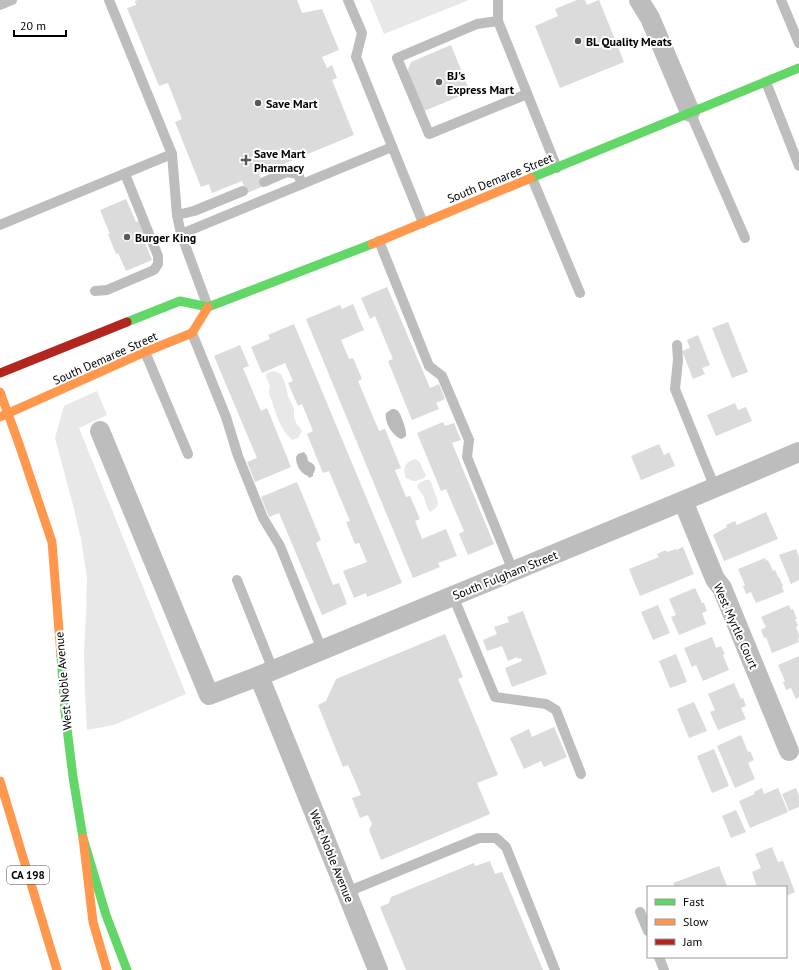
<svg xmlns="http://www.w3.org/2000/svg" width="799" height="970" font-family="'PT Sans',sans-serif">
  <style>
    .green { fill: #e8e8e8 }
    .water { fill: #bababa }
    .building { fill: #dbdbdb }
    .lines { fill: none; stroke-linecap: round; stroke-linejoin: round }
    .lane { stroke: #bdbdbd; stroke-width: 10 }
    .street { stroke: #bdbdbd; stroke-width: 20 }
    .fast { stroke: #63d668; stroke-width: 9 }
    .slow { stroke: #ff974d; stroke-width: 9 }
    .jam { stroke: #b3261e; stroke-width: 9 }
    .poi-dot { fill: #595959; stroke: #fff; stroke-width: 1.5 }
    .labels { text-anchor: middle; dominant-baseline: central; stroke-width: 4; stroke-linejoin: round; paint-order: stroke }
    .shield { fill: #fff; stroke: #4c4c4c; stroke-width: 1 }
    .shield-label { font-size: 11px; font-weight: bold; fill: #000 }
    .poi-label { font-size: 12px; font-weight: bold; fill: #000; stroke: #fff; text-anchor: start }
    .street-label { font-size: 12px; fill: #000; stroke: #fff }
  </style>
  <rect width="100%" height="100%" fill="#fff"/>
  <g class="green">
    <polygon points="370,0 469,0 384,34"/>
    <path d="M274 371 281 374 286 386 288 396 294 409V418L296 423 301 429 302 431 298 438 292 440C281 430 276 415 272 401 271 398 269 396 269 392 269 391 270 387 270 386L266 377 267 373Z"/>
    <polygon points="97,391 107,415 79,428 186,694 114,725 87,730 85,693 84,652 86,614 87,578 81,539 73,505 55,438 64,406"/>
    <path d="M415 459 420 462 422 468 426 475 424 478 416 481H413L411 480 406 478C402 468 405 462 415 459Z"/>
    <path d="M425 480H429L431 482 438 502C438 507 434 510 430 512 426 507 426 501 423 495 421 492 418 490 417 486L418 484Z"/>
  </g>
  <g class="water">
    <path d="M392 409C394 409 395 409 398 411 401 414 407 431 406 436L402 439C393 437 384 422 386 413Z"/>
    <path d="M304 452 307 456 308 461C314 464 318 467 313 474V476L309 478 308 476C300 473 296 465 296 457L298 454Z"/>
  </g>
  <g class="building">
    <polygon points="138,0 297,0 302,13 322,9 339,50 322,57 327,68 332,65 337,78 332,80 354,135 259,174 264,186 247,193 242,181 212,193 209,184 201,187 175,122 182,119 168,83 159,86 127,8 136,5 135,1"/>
    <polygon points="577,0 585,0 587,5 599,0 624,62 560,88 535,26 558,16 555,9"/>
    <polygon points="451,45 470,92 424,111 407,72 411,62"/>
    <polygon points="126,199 136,222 139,221 147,240 144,241 152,260 126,271 118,253 116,254 108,234 110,234 100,210"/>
    <polygon points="387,287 430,388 439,384 445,399 436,403 439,409 412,420 388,361 393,359 375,316 370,319 361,298"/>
    <polygon points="353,304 364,330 341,340 349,359 353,358 362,379 358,381 379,431 385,429 401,468 395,470 406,497 410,496 420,519 415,521 422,539 446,529 457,556 438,563 440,567 413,578 306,319 340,305 342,309"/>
    <polygon points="728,322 748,372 732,378 712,328"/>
    <polygon points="294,324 402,583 367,597 366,593 354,598 343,571 367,562 359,543 355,544 346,522 350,521 329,471 323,473 307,434 313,431 302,404 298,406 288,383 293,381 285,363 262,373 251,347 270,339 268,335"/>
    <polygon points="698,335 710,365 702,368 705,374 693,379 682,351 690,348 687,340"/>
    <polygon points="240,345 249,366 243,368 261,411 267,408 291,467 255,482 247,462 257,458 214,356"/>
    <polygon points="735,403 738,410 746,407 752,421 716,436 707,415"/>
    <polygon points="443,422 445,426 454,423 461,440 452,443 494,544 468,555 459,534 464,531 446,489 441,491 417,433"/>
    <polygon points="659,444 664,455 669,452 675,466 641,480 631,456"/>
    <polygon points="297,482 321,540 316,543 333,585 339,583 347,604 322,615 279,513 269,517 261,497"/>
    <polygon points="766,512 778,539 724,561 713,535 727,527 726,525 735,521 737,525"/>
    <polygon points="683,547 694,574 640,596 629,569 659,557 657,554 666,550 667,552 676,549 676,550"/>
    <polygon points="796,549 799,557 799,580 791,584 779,555"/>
    <polygon points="765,558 766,561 768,560 773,571 775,570 778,577 779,577 783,586 782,587 784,592 756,603 751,592 746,594 743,586 745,585 738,569"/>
    <polygon points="695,588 702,603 704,603 707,611 702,613 706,624 679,635 671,617 676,615 669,599"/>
    <polygon points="658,605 670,633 653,640 641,612"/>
    <polygon points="789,605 791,610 793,609 797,619 795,619 798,626 796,627 799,635 799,638 798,639 799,642 772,653 766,637 764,638 761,630 766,627 761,617"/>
    <polygon points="523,611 547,674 512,687 505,668 522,661 521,658 518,659 517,657 508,661 502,646 487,651 483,640 497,634 494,627 509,622 507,617"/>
    <polygon points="445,634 463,677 458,679 498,775 477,783 490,814 381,860 369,830 372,824 368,815 360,818 352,798 361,795 348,765 343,767 318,705 326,701 336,679"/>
    <polygon points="712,637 716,648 721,646 725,654 723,655 729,670 703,681 696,665 692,667 684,648"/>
    <polygon points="676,654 687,682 670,688 659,661"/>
    <polygon points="799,656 799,697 796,699 791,688 786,690 783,682 785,681 778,665"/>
    <polygon points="734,683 741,699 743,698 746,706 741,708 746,719 718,730 710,712 715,710 708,694"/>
    <polygon points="694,702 707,731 689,738 677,709"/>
    <polygon points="554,727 567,757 544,767 541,761 524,769 510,738 529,729 532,737"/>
    <polygon points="741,735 748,752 750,751 754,760 748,763 755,779 735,788 717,746"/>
    <polygon points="714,749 729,786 712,793 697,756"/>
    <polygon points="762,788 764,794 778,788 788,812 750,828 739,801 755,794 754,792"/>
    <polygon points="796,788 799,796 799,807 789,811 782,794"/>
    <polygon points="736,810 746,832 731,838 722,816"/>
    <polygon points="772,847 778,862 783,861 795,892 786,896 786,887 757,887 752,872 761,868 755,854"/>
    <polygon points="490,861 495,874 502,872 543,970 406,970 380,907 389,903 391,897 474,863 475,866"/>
    <polygon points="719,866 727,886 675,887 673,883"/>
  </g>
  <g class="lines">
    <g class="lane">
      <polyline points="109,0 172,154 177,215 181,234 208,307"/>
      <polyline points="348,0 362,33 356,57 423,223"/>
      <polyline points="498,0 498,21 557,168"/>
      <polyline points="781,0 799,43"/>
      <polyline points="0,5 12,0"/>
      <polyline points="498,21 477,24 397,58 429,134 527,94"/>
      <polyline points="766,82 799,166"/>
      <polyline points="690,112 745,238"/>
      <polyline points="532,178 580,293"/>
      <polyline points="264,182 287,172 298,174 302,184"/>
      <polyline points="177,215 194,211 243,191"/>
      <polyline points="0,225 172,154"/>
      <polyline points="181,234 392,147"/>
      <polyline points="379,241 429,366 442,376 469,440 467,457 513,571"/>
      <polyline points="95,291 107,290 154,270 158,264 158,256 125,174"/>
      <polyline points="192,333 226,417 238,456 263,518 280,546 322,650"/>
      <polyline points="677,345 678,360 675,389 715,488"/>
      <polyline points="145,352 188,454"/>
      <polyline points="237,580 273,670"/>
      <polyline points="453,596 495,697 546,704 556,710 581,774"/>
      <polyline points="347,892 479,838 496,838 506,847 555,970"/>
      <polyline points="640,912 648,931"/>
      <polyline points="659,957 664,970"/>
    </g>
    <g class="street">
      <polyline points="639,0 650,18 690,112"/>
      <polyline points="100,431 209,695 259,676 322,650 683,501 799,452"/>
      <polyline points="683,501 715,579 722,588 789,751"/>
      <polyline points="259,676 378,970"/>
    </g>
    <g class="fast">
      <polyline points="531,178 799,68"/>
      <polyline points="127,322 180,301 208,307 372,244"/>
      <polyline points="61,656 65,712 73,777 83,838 106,915 127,970"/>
    </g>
    <g class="slow">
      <polyline points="372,244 531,178"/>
      <polyline points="0,392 19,444 52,542 61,656"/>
      <polyline points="0,417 145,352 192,333 208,307"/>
      <polyline points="0,781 57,970"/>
      <polyline points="83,838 93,922 107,970"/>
    </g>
    <polyline class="jam" points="0,373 127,322"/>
  </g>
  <g class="poi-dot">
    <circle cx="578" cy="41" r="4"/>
    <circle cx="439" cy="82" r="4"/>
    <circle cx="258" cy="103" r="4"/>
    <path d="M244 154h4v4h4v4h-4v4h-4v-4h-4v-4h4z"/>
    <circle cx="127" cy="237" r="4"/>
  </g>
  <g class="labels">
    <rect class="shield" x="7" y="866" width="42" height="18" rx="3"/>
    <g class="shield-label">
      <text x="28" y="875">CA 198</text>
    </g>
    <g class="poi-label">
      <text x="586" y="41">BL Quality Meats</text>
      <text x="447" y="75">BJ's<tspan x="447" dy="14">Express Mart</tspan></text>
      <text x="266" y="103">Save Mart</text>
      <text x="254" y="153">Save Mart<tspan x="254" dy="14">Pharmacy</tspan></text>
      <text x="135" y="237">Burger King</text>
    </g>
    <g class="street-label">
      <text transform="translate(500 178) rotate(-22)">South Demaree Street</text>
      <text transform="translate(105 358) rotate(-24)">South Demaree Street</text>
      <text transform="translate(505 575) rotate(-22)">South Fulgham Street</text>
      <text transform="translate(736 626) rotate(66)">West Myrtle Court</text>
      <text transform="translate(63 681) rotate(-95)">West Noble Avenue</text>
      <text transform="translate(332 856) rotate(68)">West Noble Avenue</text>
    </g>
  </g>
  <rect x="647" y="886" width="140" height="72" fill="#ffffff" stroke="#999999"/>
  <rect x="655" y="899" width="20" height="6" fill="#63d668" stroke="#999999"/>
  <text x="683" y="906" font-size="12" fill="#000000">Fast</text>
  <rect x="655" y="919" width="20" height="6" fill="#ff974d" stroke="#999999"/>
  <text x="683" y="926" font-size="12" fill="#000000">Slow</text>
  <rect x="655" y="939" width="20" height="6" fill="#b3261e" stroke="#999999"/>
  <text x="683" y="946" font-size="12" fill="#000000">Jam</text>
  <path d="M14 30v6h52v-6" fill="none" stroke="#000000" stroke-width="2"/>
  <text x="20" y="30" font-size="12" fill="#000000" stroke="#ffffff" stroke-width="3" paint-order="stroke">20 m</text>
</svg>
